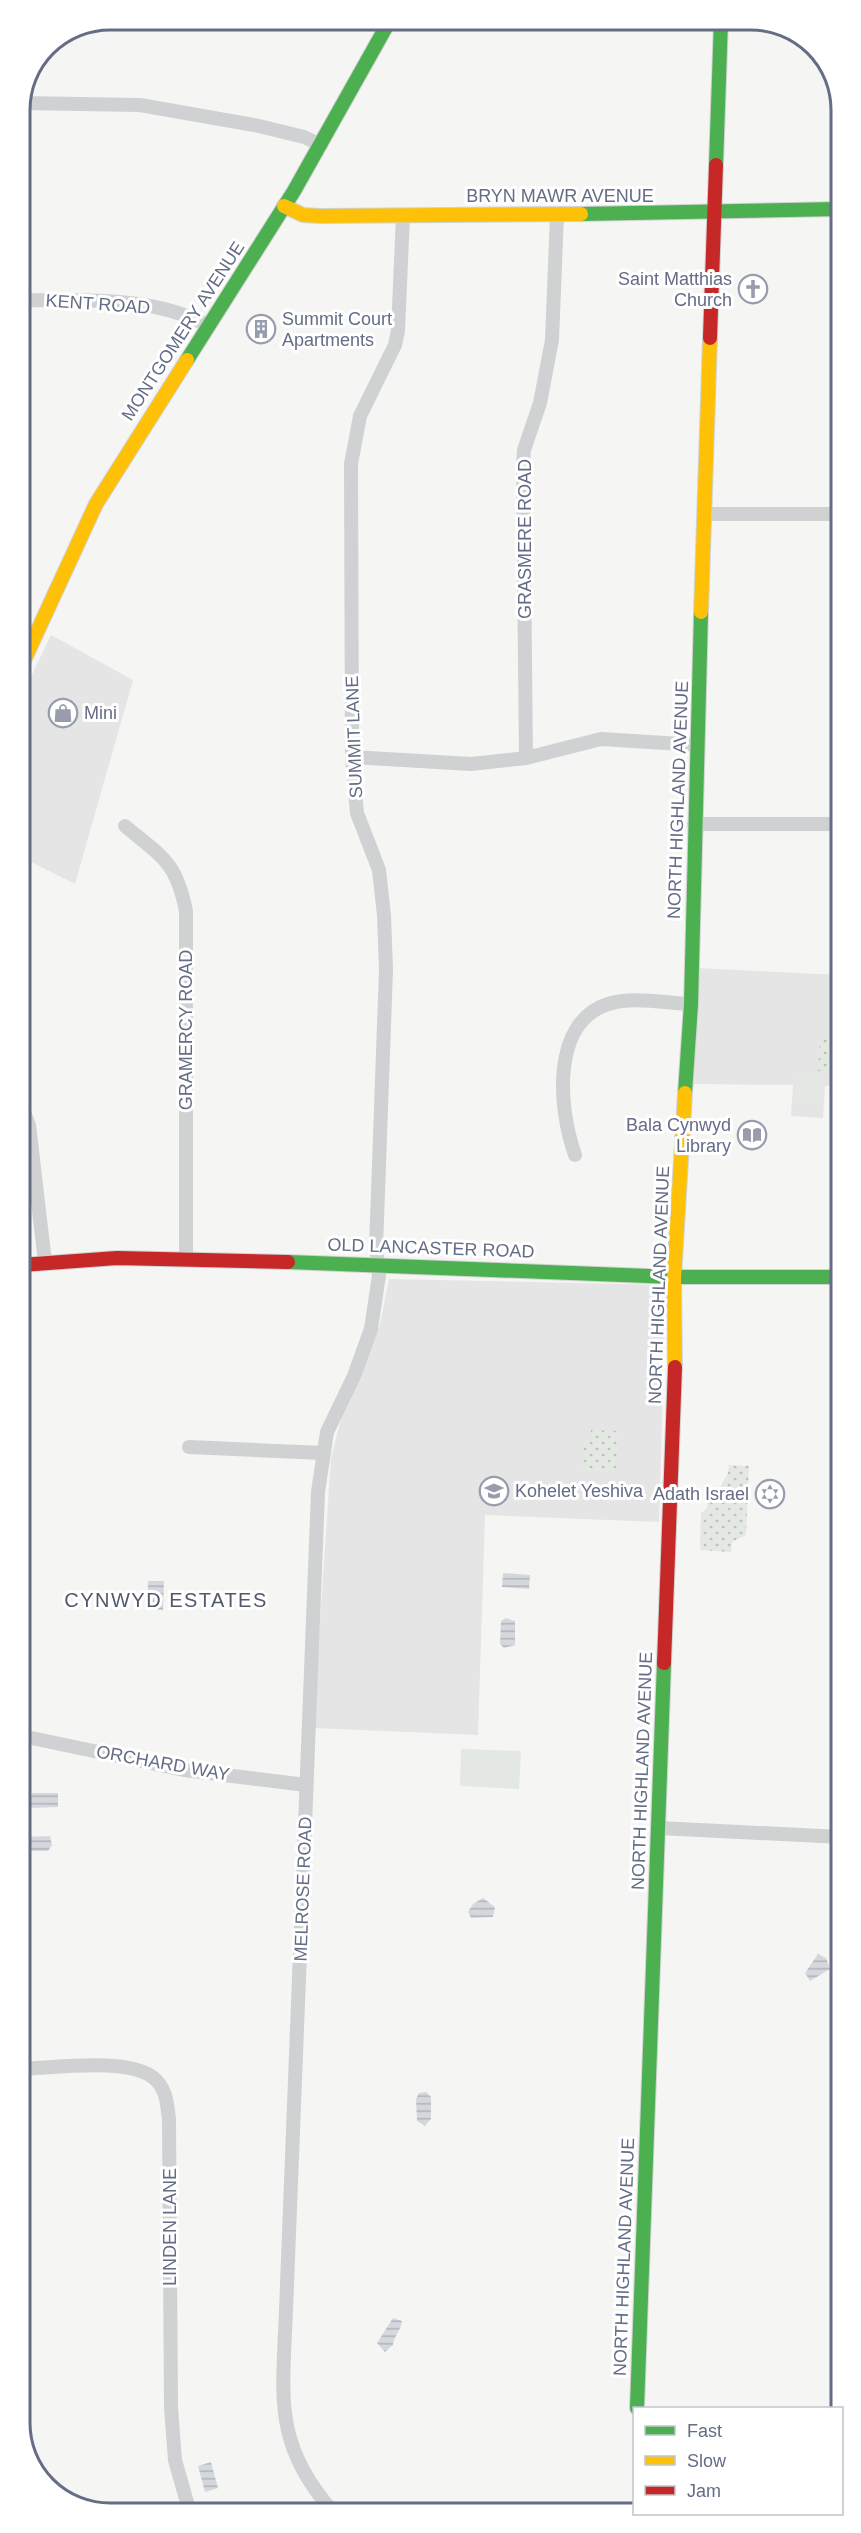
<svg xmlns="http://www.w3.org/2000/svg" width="861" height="2533" font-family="Arial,sans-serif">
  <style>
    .built { fill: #e5e5e6 }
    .grass { fill: url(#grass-dots) }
    .pitch { fill: #e3e8e2 }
    .water { fill: url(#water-rules) }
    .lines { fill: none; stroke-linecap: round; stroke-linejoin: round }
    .fast-casing { stroke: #d2d3d5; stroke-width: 16 }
    .slow-casing { stroke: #d2d3d5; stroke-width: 16 }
    .jam-casing { stroke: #d2d3d5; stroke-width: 16 }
    .street { stroke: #d0d1d2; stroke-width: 14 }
    .fast { stroke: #4caf50; stroke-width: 14 }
    .slow { stroke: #ffc107; stroke-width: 14 }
    .jam { stroke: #c62828; stroke-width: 14 }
    .labels { text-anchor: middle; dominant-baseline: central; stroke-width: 6; stroke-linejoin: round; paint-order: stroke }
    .street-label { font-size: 18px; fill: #646d85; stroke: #fff }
    .poi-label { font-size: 18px; fill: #646d85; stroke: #fff; text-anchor: end }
    .neighbourhood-label { font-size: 20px; letter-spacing: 1.5px; fill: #52596a; stroke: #fff }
    .rim { fill: none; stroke: #646d85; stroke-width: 3 }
  </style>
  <defs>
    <pattern id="grass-dots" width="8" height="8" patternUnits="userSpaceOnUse" patternTransform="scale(1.5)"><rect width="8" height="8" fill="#e3e8e2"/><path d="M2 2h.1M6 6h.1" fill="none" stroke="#bcc0bd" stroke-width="1.8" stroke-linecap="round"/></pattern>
    <pattern id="water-rules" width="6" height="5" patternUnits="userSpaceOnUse" patternTransform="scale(1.5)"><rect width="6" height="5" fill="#d4d8dd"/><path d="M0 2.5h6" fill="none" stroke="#b0b3b9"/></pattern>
  </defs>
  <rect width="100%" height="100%" fill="#f5f5f4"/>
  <g class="built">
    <polygon points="51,635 133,680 75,884 21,857 20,700"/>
    <polygon points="696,968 840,975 840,1086 825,1086 823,1118 791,1116 793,1085 688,1084"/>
    <polygon points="389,1279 666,1285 659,1522 485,1515 478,1735 313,1728 331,1458 343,1411 362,1371 380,1324"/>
  </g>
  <g class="grass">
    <polygon points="820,1039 840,1040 840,1072 818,1071"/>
    <polygon points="591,1430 618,1431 616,1472 581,1471 582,1444 590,1445"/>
    <polygon points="729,1465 749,1466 746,1535 732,1542 731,1552 700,1550 701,1513 707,1509 708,1495 717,1493 728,1473"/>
  </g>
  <g class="pitch">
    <polygon points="797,1074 820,1075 818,1105 795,1104"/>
    <polygon points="461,1749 521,1751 519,1789 460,1786"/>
  </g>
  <g class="water">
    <polygon points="503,1573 530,1575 529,1589 502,1587"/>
    <polygon points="148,1581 164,1581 163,1610 147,1608"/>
    <polygon points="506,1618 515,1621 515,1645 504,1648 500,1644 501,1621"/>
    <polygon points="32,1793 58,1793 58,1807 32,1808 29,1806"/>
    <polygon points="50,1836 52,1845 48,1851 23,1851 23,1837"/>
    <polygon points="483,1898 495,1907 493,1917 471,1918 468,1912 473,1904"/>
    <polygon points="818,1954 826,1958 830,1969 810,1981 805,1973"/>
    <polygon points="426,2092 431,2097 431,2119 425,2126 417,2121 416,2099 419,2093"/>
    <path d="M393 2318 402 2321C401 2331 394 2335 393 2345L385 2352 377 2343Z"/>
    <polygon points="211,2462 218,2488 205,2492 198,2466"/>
  </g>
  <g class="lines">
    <g class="fast-casing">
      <g id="fast">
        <polyline points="716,165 721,20"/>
        <polyline points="581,214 839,209"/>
        <polyline points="187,360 294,191 390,20"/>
        <polyline points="685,1093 691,1004 701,612"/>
        <polyline points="288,1262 674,1277 840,1277"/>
        <polyline points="637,2408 664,1663"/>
      </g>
    </g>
    <g class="slow-casing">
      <g id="slow">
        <polyline points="284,206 303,215 320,216 581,214"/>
        <polyline points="701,612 710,338"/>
        <polyline points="20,669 96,504 187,360"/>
        <polyline points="675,1367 674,1277 685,1093"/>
      </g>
    </g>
    <g class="jam-casing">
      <g id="jam">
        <polyline points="710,338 716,165"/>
        <polyline points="21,1265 117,1258 288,1262"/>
        <polyline points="664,1663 675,1367"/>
      </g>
    </g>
    <g class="street">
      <polyline points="20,103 140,105 259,126 304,137 321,145"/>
      <path d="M20 300C82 301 152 295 209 326"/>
      <polyline points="704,514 839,514"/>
      <polyline points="352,757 471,764 526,758 601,739 697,745"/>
      <polyline points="526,758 523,464 524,450 540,403 552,340 557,215"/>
      <polyline points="694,824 839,824"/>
      <path d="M125 826C162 857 176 861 186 911V1258"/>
      <polyline points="21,1105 29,1125 45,1262"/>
      <path d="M575 1155C559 1110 550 1023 608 1004 633 996 665 1003 691 1004"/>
      <polyline points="189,1447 322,1453"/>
      <polyline points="22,1736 184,1770 306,1785"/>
      <polyline points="659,1828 841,1837"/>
      <path d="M22 2069C54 2068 133 2056 156 2080 167 2091 167 2105 169 2119L171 2408 175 2460 190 2513"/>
      <path d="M333 2512C272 2443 283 2395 286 2310L318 1492 327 1432 354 1376 371 1329 379 1275 376 1248 386 970 384 915 379 870 357 813 352 757 351 464 360 416 395 345 398 331 403 215"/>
    </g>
    <use href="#fast" class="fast"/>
    <use href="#slow" class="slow"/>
    <use href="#jam" class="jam"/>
  </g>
  <defs>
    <g id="church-ring" transform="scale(1.5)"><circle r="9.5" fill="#fff" stroke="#979dac" stroke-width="1.5"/><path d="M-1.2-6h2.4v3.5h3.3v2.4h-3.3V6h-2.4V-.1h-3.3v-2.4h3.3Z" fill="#979dac"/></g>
    <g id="building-ring" transform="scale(1.5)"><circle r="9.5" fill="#fff" stroke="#979dac" stroke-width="1.5"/><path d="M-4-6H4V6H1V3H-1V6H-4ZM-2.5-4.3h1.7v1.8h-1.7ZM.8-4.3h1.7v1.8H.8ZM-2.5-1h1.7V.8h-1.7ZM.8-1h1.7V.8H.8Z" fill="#979dac"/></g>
    <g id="shop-ring" transform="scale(1.5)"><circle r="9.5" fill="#fff" stroke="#979dac" stroke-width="1.5"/><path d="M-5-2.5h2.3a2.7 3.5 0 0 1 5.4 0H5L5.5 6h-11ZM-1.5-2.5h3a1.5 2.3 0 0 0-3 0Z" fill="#979dac"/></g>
    <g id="library-ring" transform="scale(1.5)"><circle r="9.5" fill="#fff" stroke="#979dac" stroke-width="1.5"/><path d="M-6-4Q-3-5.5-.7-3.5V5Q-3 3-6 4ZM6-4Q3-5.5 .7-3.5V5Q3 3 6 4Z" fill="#979dac"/></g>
    <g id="school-ring" transform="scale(1.5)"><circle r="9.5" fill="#fff" stroke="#979dac" stroke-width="1.5"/><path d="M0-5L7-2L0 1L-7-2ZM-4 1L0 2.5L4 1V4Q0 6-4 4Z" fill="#979dac"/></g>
    <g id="synagogue-ring" transform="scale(1.5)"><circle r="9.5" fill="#fff" stroke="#979dac" stroke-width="1.5"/><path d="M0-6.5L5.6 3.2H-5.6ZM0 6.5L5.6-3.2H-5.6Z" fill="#979dac"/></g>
  </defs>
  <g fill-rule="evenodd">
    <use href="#church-ring" x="753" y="289"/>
    <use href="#building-ring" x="261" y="329"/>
    <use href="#shop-ring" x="63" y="713"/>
    <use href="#library-ring" x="752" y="1135"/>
    <use href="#school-ring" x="494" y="1491"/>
    <use href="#synagogue-ring" x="770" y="1494"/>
  </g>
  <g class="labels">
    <g class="street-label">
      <text x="560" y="196">BRYN MAWR AVENUE</text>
      <text transform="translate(98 304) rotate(4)">KENT ROAD</text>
      <text transform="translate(183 331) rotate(-57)">MONTGOMERY AVENUE</text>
      <text transform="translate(525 539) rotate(-90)">GRASMERE ROAD</text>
      <text transform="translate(354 737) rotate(-92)">SUMMIT LANE</text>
      <text transform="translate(678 800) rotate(-88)">NORTH HIGHLAND AVENUE</text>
      <text transform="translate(186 1030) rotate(-90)">GRAMERCY ROAD</text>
      <text transform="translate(431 1248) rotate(2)">OLD LANCASTER ROAD</text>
      <text transform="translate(659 1285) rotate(-88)">NORTH HIGHLAND AVENUE</text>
      <text transform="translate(163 1763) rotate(10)">ORCHARD WAY</text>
      <text transform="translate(642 1771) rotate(-88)">NORTH HIGHLAND AVENUE</text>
      <text transform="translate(303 1889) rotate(-88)">MELROSE ROAD</text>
      <text transform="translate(170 2227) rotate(-90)">LINDEN LANE</text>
      <text transform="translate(624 2257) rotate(-88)">NORTH HIGHLAND AVENUE</text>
    </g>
    <g class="poi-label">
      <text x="732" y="279">Saint Matthias<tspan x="732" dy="21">Church</tspan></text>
      <text x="282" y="319" text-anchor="start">Summit Court<tspan x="282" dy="21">Apartments</tspan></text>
      <text x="84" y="713" text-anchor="start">Mini</text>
      <text x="731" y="1125">Bala Cynwyd<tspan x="731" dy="21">Library</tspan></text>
      <text x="515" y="1491" text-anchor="start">Kohelet Yeshiva</text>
      <text x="749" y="1494">Adath Israel</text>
    </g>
    <g class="neighbourhood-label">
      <text x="166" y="1600">CYNWYD ESTATES</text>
    </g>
  </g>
  <path d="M0 0H861V2533H0ZM110 30H751A80 80 0 0 1 831 110V2423A80 80 0 0 1 751 2503H110A80 80 0 0 1 30 2423V110A80 80 0 0 1 110 30Z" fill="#fff" fill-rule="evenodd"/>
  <path class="rim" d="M110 30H751A80 80 0 0 1 831 110V2423A80 80 0 0 1 751 2503H110A80 80 0 0 1 30 2423V110A80 80 0 0 1 110 30Z"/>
  <rect x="633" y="2407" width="210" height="108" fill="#ffffff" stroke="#c1c5ce" stroke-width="1.5"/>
  <rect x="645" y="2426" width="30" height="9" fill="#4caf50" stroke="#c1c5ce" stroke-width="1.5"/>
  <text x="687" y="2437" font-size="18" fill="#646d85">Fast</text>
  <rect x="645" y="2456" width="30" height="9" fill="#ffc107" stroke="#c1c5ce" stroke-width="1.5"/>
  <text x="687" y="2467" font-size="18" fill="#646d85">Slow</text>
  <rect x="645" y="2486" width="30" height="9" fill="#c62828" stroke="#c1c5ce" stroke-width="1.5"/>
  <text x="687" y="2497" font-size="18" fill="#646d85">Jam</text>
</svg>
